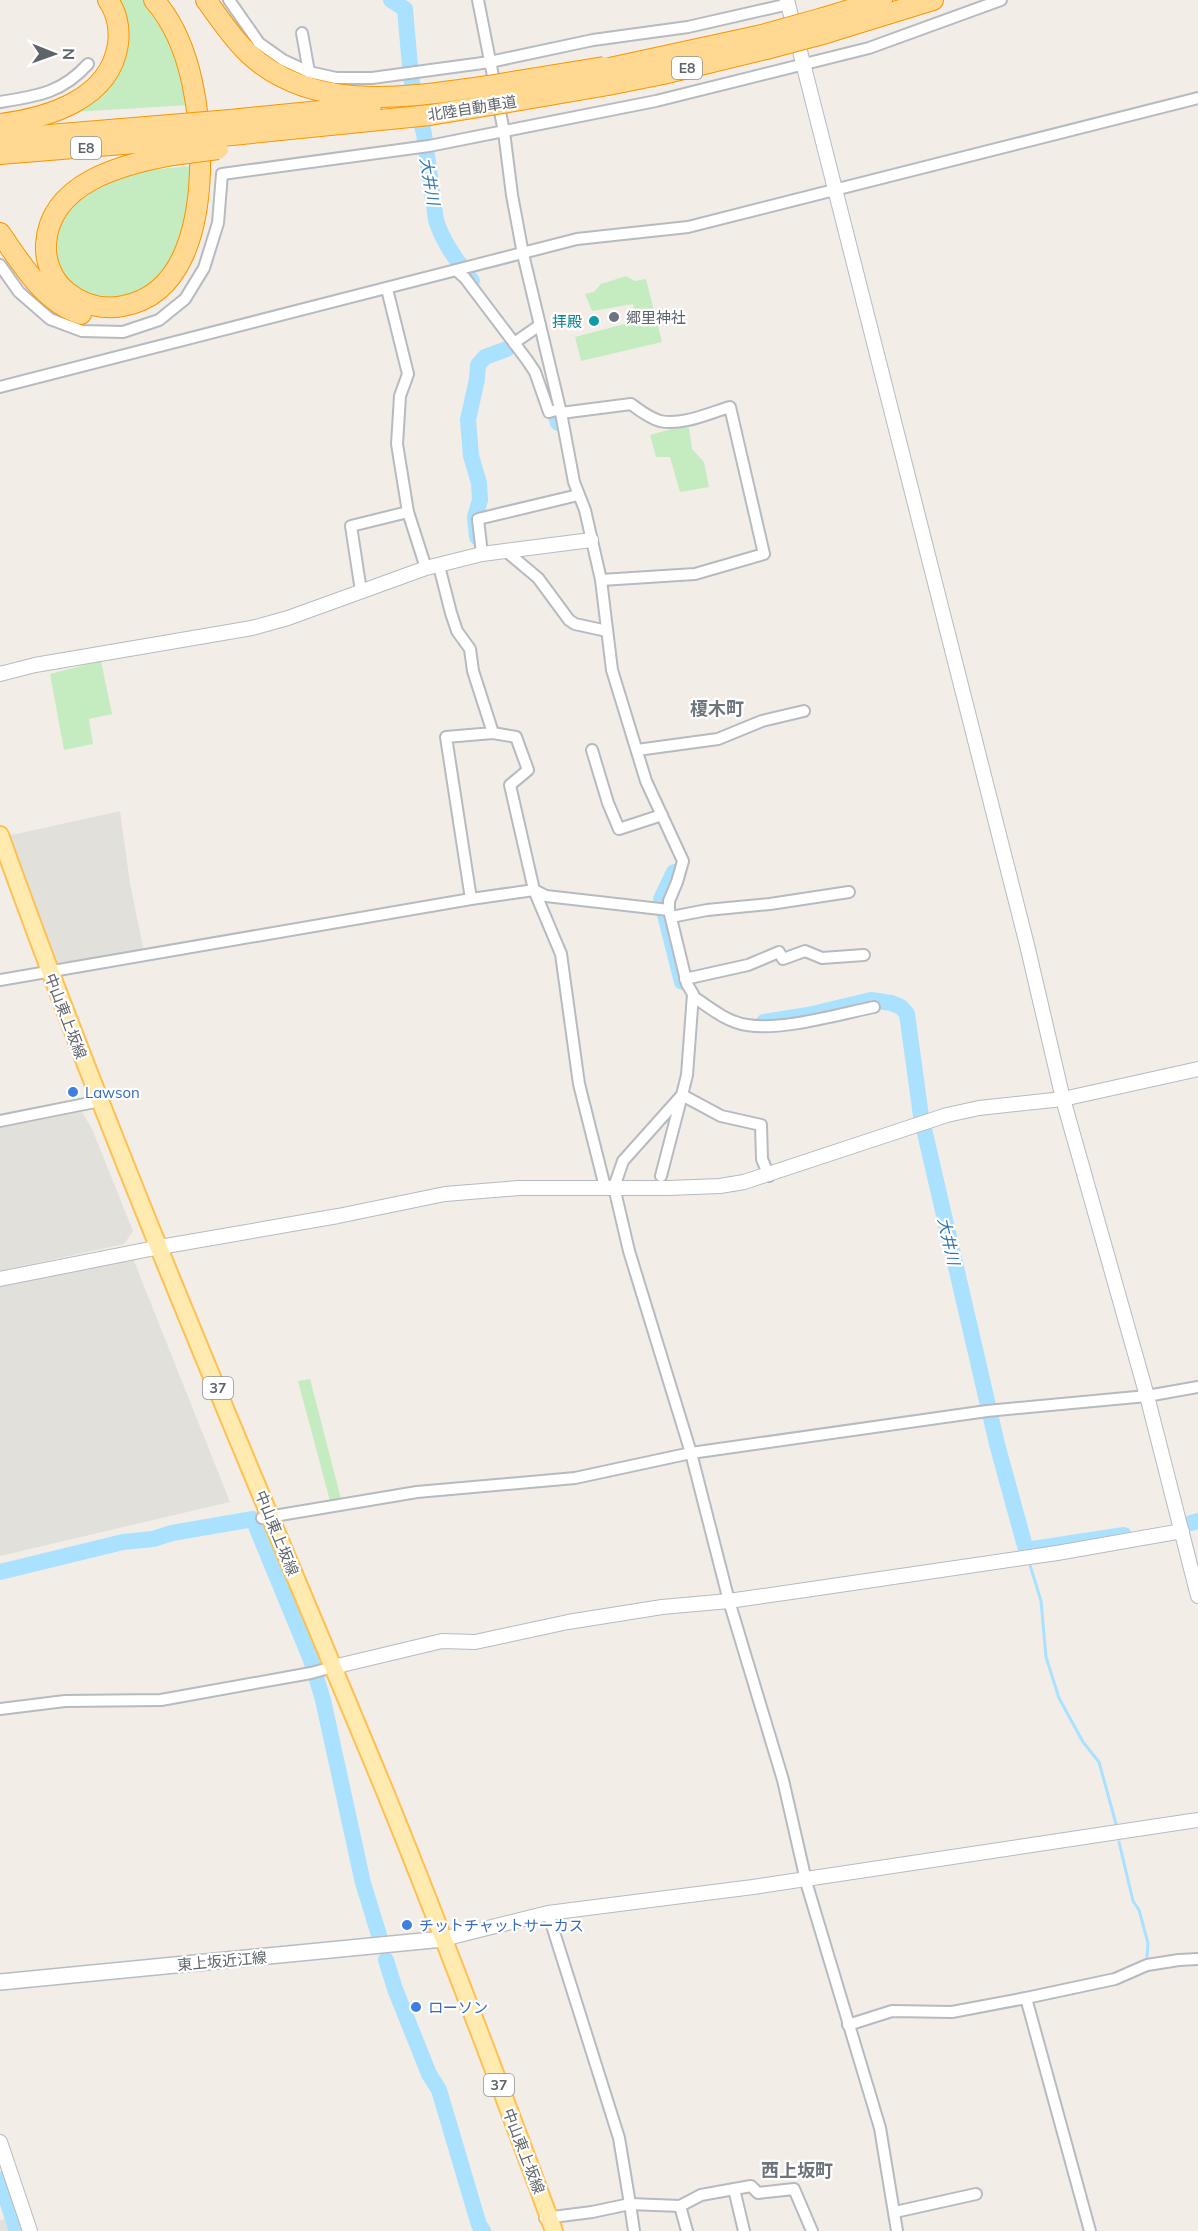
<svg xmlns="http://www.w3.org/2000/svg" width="1198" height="2231" font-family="Mulish,'Noto Sans JP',sans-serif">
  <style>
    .industrial { fill: #e2e0db }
    .green { fill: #c5ebc1 }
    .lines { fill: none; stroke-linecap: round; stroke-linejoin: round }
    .stream { stroke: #aae1ff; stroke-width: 3 }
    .river { stroke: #aae1ff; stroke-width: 16 }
    .minor-casing { stroke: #b7babf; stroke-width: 14 }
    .tertiary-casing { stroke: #b7babf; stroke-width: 16 }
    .secondary-casing { stroke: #b8bcc2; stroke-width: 18 }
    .primary-casing { stroke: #ffc053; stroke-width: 20 }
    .motorway-casing { stroke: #f99500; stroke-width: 22 }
    .minor { stroke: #fff; stroke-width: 10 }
    .tertiary { stroke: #fff; stroke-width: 14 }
    .secondary { stroke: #fff; stroke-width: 15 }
    .primary { stroke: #ffebaf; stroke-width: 16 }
    .motorway { stroke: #ffd991; stroke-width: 20 }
    .motorway-bridge-casing { stroke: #f99500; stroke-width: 22; stroke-linecap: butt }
    .motorway-bridge { stroke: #ffd991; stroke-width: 20 }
    .worship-dot { fill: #6b7280; stroke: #fff; stroke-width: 2 }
    .culture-dot { fill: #0f9aa8; stroke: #fff; stroke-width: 2 }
    .shop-dot { fill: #3f7fe0; stroke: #fff; stroke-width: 2 }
    .labels { text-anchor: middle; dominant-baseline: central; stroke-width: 4.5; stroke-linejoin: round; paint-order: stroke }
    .shield { fill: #fff; stroke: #8e9296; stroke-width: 1.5 }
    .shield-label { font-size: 14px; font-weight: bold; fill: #5e6469 }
    .street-label { font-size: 15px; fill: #5e6469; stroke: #fff }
    .worship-label { font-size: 15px; fill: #5b616d; stroke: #fff; text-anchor: start }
    .culture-label { font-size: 15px; fill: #0d838f; stroke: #fff; text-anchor: end }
    .shop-label { font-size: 15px; fill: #366cbe; stroke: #fff; text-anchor: start }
    .water-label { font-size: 16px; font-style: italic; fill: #3478ab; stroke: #fff }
    .quarter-label { font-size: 18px; font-weight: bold; fill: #6f767b; stroke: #fff }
  </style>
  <rect width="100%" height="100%" fill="#f2eee7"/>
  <g class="industrial">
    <polygon points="120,811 130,883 144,952 57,968 7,836"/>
    <polygon points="82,1112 92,1129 133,1231 124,1244 0,1271 0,1128"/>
    <polygon points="132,1256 230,1502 0,1556 0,1284"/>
    <polygon points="10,2218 14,2231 0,2231 0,2220"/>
  </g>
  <g class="green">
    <polygon points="117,0 146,0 169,32 190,105 73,112 100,92"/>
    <path d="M191 166V203L178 252 150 288 117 301 74 291C68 282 56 270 54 259 51 247 56 234 61 223 83 175 144 170 191 166Z"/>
    <polygon points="626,276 635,281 646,279 662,342 581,361 575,337 636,321 633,304 592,311 585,294 594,292 601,284"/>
    <polygon points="682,426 689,428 692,449 704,462 709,487 680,492 670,457 656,457 650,435"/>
    <polygon points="101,661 112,714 89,719 93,744 64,750 50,674"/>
    <polygon points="310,1379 341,1499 330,1501 298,1381"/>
  </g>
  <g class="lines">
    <g class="stream">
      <polyline points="1030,1565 1041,1601 1046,1657 1059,1698 1083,1742 1099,1762 1116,1824"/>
      <polyline points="1119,1842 1133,1901 1139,1910 1148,1943 1147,1957"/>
    </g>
    <g class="river">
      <path d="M391 0 405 9 411 78 424 134 436 220C443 243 458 262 472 281"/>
      <polyline points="548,394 558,423"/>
      <polyline points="477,537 475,517 480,500 479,483 471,456 468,420 477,379 478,365 485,357 507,349"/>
      <polyline points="674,872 661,899 682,982"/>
      <polyline points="764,1022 808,1015 871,1000 891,1003 901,1007 907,1014 921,1116 997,1444 1026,1550 1124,1535"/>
      <polyline points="1191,1523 1198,1521"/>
      <polyline points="0,1572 123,1542 153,1539 172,1533 253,1519 311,1660 323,1700 363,1883 379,1935"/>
      <polyline points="386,1960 395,1989 429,2074 439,2090 479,2225 483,2231"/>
      <polyline points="0,2179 17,2231"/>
    </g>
    <g class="minor-casing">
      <g id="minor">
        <polyline points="229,0 259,43 283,60 309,72 336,78 372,78 490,62 593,40 688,27 789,4"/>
        <polyline points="478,0 504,132 512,195 523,254 561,413 574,482 585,510 601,580 612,670 646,781 683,861 677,882 669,901 669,910 687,984 693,994 687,1075 682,1095 623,1161 614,1187 629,1251 691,1453 729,1601 783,1780 807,1885 880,2128 897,2231"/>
        <polyline points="302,33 309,72"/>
        <path d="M0 102C37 96 62 93 88 64"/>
        <polyline points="0,265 19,292 50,319 82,331 123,332 159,320 185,299 204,268 218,223 222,174 429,146 656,101 869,48 1001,0"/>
        <polyline points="457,271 465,278 527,360 535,372 549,412 560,409"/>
        <polyline points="514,343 540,325"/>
        <polyline points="0,387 577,239 688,227 1198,98"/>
        <path d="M561 413 631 404C639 410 649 418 660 421 682 426 709 413 730 407L764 554 695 574 601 580"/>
        <polyline points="408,512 426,568"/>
        <polyline points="507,552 538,578 569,620 575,624 607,631"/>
        <polyline points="482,554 478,519 578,495"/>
        <polyline points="439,566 451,613 457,631 470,649 473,671 493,733 516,737 528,770 510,785 534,890 471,899 446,737 493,733"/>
        <polyline points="361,591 351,526 408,512 397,444 400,396 408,374 387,289"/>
        <polyline points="592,750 608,803 619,829 662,815"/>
        <polyline points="637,750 718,739 762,721 804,711"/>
        <polyline points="534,890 561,954 579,1084 605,1187"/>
        <polyline points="534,890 546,896 669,910"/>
        <polyline points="671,917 707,910 770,904 849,892"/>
        <polyline points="685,979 748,965 779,952 783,959 805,951 822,958 864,955"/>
        <polyline points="0,980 471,899"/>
        <path d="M694 997C710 1008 727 1022 747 1025 782 1031 839 1014 874 1007"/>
        <polyline points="0,1121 100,1101"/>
        <polyline points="661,1176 682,1095 721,1116 761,1125 762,1159 769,1176"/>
        <polyline points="262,1518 417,1492 575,1478 691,1453 987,1411 1147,1396 1198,1387"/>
        <polyline points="0,1709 65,1701 161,1700 311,1673 333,1667"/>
        <polyline points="848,2025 892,2011 952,2012 1026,1998"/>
        <polyline points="734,2189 744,2231"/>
        <polyline points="680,2206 687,2231"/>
        <polyline points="895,2212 976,2194"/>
        <polyline points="545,2218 592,2212 630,2204 619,2138 548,1913"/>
        <polyline points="634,2231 630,2204 680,2206 701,2195 751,2186 758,2193 794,2189 812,2231"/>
        <polyline points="1090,2231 1026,1998 1115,1979 1147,1965 1179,1960 1198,1959"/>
      </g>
    </g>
    <g class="tertiary-casing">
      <g id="tertiary">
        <polyline points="787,0 1027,945 1063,1099 1147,1396 1198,1596"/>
        <polyline points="0,674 35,665 252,628 288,618 426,568 482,554 591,540"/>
        <polyline points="0,1279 160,1247 338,1216 445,1194 519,1188 668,1188 720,1186 744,1182 947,1115 979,1108 1063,1099 1198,1069"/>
        <polyline points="333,1667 442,1641 475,1642 568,1622 662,1607 729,1601 805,1590 1057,1553 1182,1531"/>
        <polyline points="443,1939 548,1913 753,1887 1198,1820"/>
        <polyline points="0,2142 30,2231"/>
      </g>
    </g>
    <g class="secondary-casing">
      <polyline id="secondary" points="0,1982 443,1939"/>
    </g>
    <g class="primary-casing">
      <path id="primary" d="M0 835C116 1159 254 1476 386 1794 445 1939 500 2085 554 2231"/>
    </g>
    <g class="motorway-casing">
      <g id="motorway">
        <path d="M154 0C193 44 201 116 200 172 198 225 184 295 123 306 103 310 83 305 67 292 53 281 45 263 46 244 50 182 123 164 173 155"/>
        <path d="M206 0C220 19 232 38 249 54 314 114 409 97 488 86"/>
        <polyline points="823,18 882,0"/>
        <polyline points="826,33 933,0"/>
        <polyline points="605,69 762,35"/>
        <polyline points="608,85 663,74 766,49"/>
        <polyline points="230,120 371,106"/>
        <path d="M0 124C47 118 110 100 118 44 120 28 117 13 108 0"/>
        <polyline points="232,135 430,115 491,105"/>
        <polyline points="0,139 170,125"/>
        <polyline points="0,154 172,140"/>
        <path d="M0 233C22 264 43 302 81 314"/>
      </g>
    </g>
    <use href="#minor" class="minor"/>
    <use href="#tertiary" class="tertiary"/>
    <use href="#secondary" class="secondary"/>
    <use href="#primary" class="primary"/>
    <use href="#motorway" class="motorway"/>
    <g class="motorway-bridge-casing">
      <g id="motorway-bridge">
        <polyline points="762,35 823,18"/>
        <polyline points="766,49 826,33"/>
        <polyline points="488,86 604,67"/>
        <polyline points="491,105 608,85"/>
        <polyline points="170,125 230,120"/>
        <polyline points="172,140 232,135"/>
        <polyline points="173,155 218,149"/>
      </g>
    </g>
    <use href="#motorway-bridge" class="motorway-bridge"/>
  </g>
  <circle class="worship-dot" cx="614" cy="317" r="6"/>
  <circle class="culture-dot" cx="594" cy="321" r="6"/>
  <g class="shop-dot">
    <circle cx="73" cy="1092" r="6"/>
    <circle cx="407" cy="1925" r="6"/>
    <circle cx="416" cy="2007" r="6"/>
  </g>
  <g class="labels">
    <g class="shield">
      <rect x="672" y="57" width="30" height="22" rx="4.5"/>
      <rect x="71" y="137" width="30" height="22" rx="4.5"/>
      <rect x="203" y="1377" width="30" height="22" rx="4.5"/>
      <rect x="484" y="2074" width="30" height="22" rx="4.5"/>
    </g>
    <g class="shield-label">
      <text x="687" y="68">E8</text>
      <text x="86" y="148">E8</text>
      <text x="218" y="1388">37</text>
      <text x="499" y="2085">37</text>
    </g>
    <g class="street-label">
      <text transform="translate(472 108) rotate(-9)">北陸自動車道</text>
      <text transform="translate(66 1016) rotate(69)">中山東上坂線</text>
      <text transform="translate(277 1533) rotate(68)">中山東上坂線</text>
      <text transform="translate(222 1961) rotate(-5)">東上坂近江線</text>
      <text transform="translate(524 2151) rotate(69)">中山東上坂線</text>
    </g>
    <g class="worship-label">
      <text x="626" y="317">郷里神社</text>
    </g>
    <g class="culture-label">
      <text x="582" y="321">拝殿</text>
    </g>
    <g class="shop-label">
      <text x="85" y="1092">Lawson</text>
      <text x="419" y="1925">チットチャットサーカス</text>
      <text x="428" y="2007">ローソン</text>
    </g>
    <g class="water-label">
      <text transform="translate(430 181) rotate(80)">大井川</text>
      <text transform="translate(949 1241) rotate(77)">大井川</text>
    </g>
    <g class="quarter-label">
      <text x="717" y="708">榎木町</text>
      <text x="797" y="2170">西上坂町</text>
    </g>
  </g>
  <g transform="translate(54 54) rotate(91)" stroke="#ffffff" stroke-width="4.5" paint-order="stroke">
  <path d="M0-4.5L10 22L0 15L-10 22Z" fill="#5e6469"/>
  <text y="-9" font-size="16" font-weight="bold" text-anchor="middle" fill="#5e6469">N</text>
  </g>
</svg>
